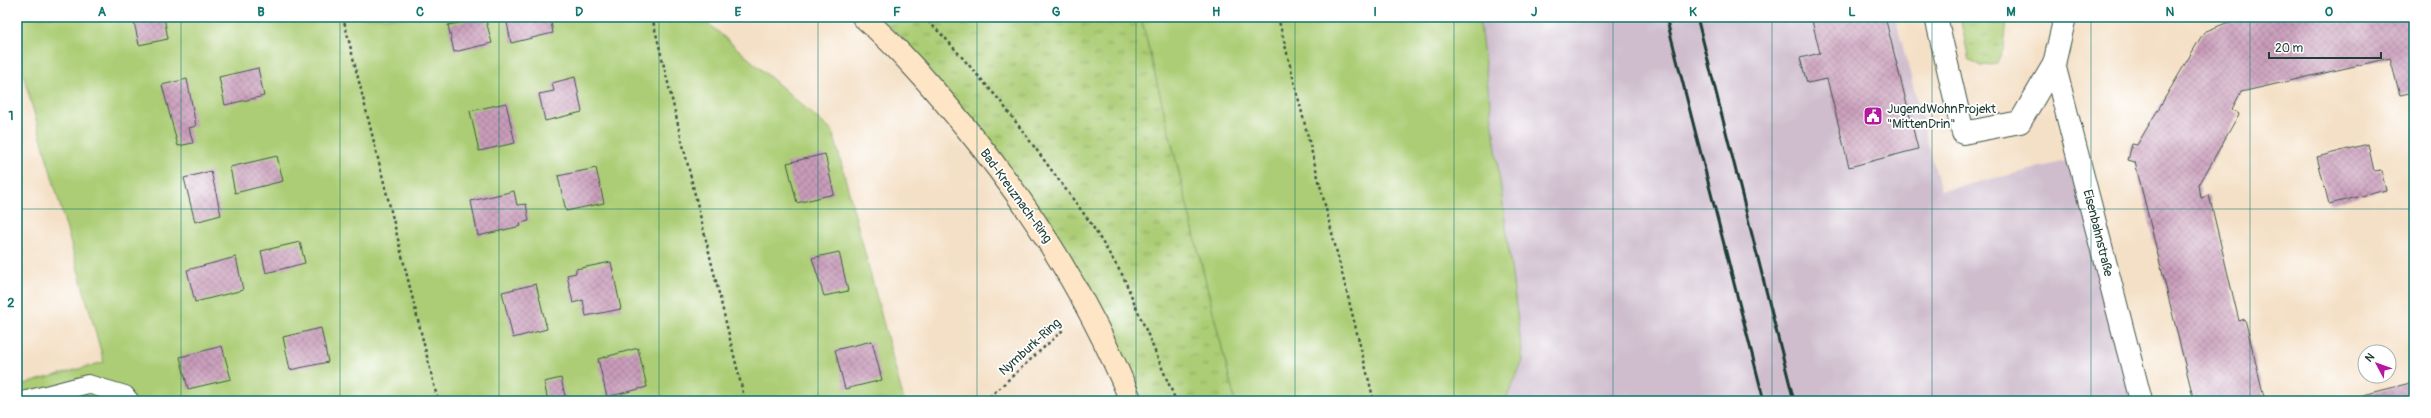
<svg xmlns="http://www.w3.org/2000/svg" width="2431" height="418" font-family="Pangolin,sans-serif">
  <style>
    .railway { fill: #cfbdce }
    .grass { fill: url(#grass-tufts); stroke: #668554 }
    .garden { fill: #accd75; stroke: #668554 }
    .building { fill: url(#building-cross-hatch) }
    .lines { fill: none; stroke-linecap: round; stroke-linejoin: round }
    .service-casing { stroke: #3f554a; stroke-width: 20 }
    .minor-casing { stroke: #3f554a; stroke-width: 24 }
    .secondary-casing { stroke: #3f554a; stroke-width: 24 }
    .path { stroke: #3f554a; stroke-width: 2.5; stroke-dasharray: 3 3; stroke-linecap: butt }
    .service { stroke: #fff; stroke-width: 18 }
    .minor { stroke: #fff; stroke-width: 22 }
    .secondary { stroke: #fee5c5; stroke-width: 22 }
    .rail { stroke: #1f3d34; stroke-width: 3 }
    .grid { fill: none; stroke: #0f766e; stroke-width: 1; stroke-opacity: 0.55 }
    .labels { text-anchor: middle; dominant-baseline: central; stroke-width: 3.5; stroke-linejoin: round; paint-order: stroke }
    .poi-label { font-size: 13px; fill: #1f3d34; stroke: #fff; text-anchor: start }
    .street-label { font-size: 13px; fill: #1f3d34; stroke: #fff }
    .neatline { fill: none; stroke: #0f766e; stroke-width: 1.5 }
    .grid-label { font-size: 13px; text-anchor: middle; font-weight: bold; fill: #0f766e }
  </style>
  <defs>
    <pattern id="grass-tufts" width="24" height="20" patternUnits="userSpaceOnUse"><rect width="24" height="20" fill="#accd75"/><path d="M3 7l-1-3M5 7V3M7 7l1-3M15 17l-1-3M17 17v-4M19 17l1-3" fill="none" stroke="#8ba861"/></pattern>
    <pattern id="building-cross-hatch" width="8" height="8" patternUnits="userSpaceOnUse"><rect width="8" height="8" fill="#c99cba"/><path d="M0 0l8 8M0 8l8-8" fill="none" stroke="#a38098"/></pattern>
  </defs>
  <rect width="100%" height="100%" fill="#fff"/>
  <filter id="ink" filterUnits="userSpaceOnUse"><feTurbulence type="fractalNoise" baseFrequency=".025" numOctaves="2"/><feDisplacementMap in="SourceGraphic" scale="8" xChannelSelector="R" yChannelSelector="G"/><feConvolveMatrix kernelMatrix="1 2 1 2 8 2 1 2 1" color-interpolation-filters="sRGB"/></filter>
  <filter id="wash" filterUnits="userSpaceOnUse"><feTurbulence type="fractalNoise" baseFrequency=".012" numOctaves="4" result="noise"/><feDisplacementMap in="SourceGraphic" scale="16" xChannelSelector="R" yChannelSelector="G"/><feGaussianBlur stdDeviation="0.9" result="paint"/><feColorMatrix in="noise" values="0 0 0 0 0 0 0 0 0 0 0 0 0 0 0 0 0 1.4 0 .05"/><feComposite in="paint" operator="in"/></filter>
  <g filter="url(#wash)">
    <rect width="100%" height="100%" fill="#f4e0c6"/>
    <polygon class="railway" points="1479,17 1895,17 1941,191 2079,158 2133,401 1505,401 1523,361"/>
    <g class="grass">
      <polygon points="879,17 1141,17 1235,401 1137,401 996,152 910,46"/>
      <polygon points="1960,17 2007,17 2004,48 1996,64 1981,66 1969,60"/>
    </g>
    <g class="garden">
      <polygon points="17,17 701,17 833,132 904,401 17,401 17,386 104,362 17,52"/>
      <polygon points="1141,17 1479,17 1523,361 1505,401 1235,401"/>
    </g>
    <g id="blocks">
      <g class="building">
        <polygon points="133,17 164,17 168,39 139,45"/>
        <polygon points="466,17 485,17 492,43 454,52 448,25 464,22 463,18"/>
        <polygon points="506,17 550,17 553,33 511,43"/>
        <polygon points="1811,17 1885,17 1918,149 1849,167 1827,79 1807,83 1800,58 1820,53"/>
        <polygon points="2249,17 2414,17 2414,92 2400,95 2390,58 2241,92 2232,109 2239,114 2199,185 2201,198 2209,195 2239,321 2245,319 2265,401 2194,401 2135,162 2128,160 2132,144 2137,145 2204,32 2226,23"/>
        <polygon points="258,68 264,96 225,105 219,77"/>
        <polygon points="575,77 582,112 545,121 539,94 554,91 552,83"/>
        <polygon points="187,79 196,126 189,128 193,143 178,146 162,85"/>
        <polygon points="506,103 515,143 479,151 470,111"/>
        <polygon points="2368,144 2374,171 2381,170 2386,190 2329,204 2317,157"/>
        <polygon points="825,154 834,194 797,203 787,163"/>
        <polygon points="277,156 283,181 235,193 230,167"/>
        <polygon points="596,168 604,203 566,211 558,176"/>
        <polygon points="211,171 221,215 195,222 184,178"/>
        <polygon points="514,191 517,205 526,204 529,221 520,223 521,226 478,236 471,201"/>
        <polygon points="300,242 305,263 266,273 261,251"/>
        <polygon points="839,252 848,291 824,296 812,258"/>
        <polygon points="236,257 243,290 195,302 187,270"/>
        <polygon points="611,262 621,309 586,316 583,300 573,303 567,275 576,273 576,269"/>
        <polygon points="536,284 547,329 513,338 502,292"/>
        <polygon points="321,328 328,362 290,370 283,337"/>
        <polygon points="872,341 882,380 845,389 835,350"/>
        <polygon points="222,346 231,379 188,389 180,357"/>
        <polygon points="638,348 647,387 607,397 598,359"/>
        <polygon points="561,378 566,401 548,401 544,382"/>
        <polygon points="2414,382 2414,401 2344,401 2344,400"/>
      </g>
    </g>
  </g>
  <g filter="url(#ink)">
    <use href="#blocks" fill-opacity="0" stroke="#3f554a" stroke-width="1"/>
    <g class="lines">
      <g class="service-casing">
        <polyline id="service" points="23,401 88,384 125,395 130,401"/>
      </g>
      <g class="minor-casing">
        <g id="minor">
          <polyline points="1936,17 1963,133 2020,122 2054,64 2065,17"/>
          <polyline points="2054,64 2141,401"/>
        </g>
      </g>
      <g class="secondary-casing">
        <path id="secondary" d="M863 17C900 49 931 86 962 123 1032 208 1089 299 1131 401"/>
      </g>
      <g class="path">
        <polyline points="343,17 438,401"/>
        <polyline points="652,17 745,401"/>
        <polyline points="924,17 946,39 1001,102 1090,222 1123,276 1176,401"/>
        <polyline points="1278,17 1374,401"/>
        <polyline points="985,401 1063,330"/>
      </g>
      <use href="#service" class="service"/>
      <use href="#minor" class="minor"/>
      <use href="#secondary" class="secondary"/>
      <g class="rail">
        <polyline points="1666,17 1764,401"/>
        <polyline points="1697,17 1794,401"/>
      </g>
    </g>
  </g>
  <path class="grid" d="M181 17V401M340 17V401M499 17V401M659 17V401M818 17V401M977 17V401M1136 17V401M1295 17V401M1454 17V401M1613 17V401M1772 17V401M1932 17V401M2091 17V401M2250 17V401M17 209H2414"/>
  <defs>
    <g id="civic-square" transform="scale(1)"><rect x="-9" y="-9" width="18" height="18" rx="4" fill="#b5179e" stroke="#fff"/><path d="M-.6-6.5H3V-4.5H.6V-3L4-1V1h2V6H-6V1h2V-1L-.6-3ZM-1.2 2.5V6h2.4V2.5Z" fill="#fff"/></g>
  </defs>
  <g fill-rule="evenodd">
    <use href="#civic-square" x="1873" y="116"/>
  </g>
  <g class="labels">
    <g class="poi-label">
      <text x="1887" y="109">JugendWohnProjekt<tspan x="1887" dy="15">"MittenDrin"</tspan></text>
    </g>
    <g class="street-label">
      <text transform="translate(1016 196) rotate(54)">Bad-Kreuznach-Ring</text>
      <text transform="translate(2098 233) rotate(76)">Eisenbahnstraße</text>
      <text transform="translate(1030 347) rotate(-42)">Nymburk-Ring</text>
    </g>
  </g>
  <rect width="2431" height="418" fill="none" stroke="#fff" stroke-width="44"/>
  <g transform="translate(2377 364) rotate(311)"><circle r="19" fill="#ffffff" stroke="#a5b1ae"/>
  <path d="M0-3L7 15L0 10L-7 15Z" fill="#b5179e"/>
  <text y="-6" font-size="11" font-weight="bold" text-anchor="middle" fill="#1f3d34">N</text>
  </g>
  <path d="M2269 52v6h112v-6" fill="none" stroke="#1f3d34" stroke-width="2"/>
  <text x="2275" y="52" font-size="12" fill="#1f3d34" stroke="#ffffff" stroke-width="3" paint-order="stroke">20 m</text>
  <rect x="22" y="22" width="2387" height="374" class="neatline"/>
  <g class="grid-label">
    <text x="102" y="16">A</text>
    <text x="261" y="16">B</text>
    <text x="420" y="16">C</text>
    <text x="579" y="16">D</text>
    <text x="738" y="16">E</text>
    <text x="897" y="16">F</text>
    <text x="1056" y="16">G</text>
    <text x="1216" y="16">H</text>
    <text x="1375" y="16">I</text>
    <text x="1534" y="16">J</text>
    <text x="1693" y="16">K</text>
    <text x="1852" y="16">L</text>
    <text x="2011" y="16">M</text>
    <text x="2170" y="16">N</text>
    <text x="2329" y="16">O</text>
    <text x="11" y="120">1</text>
    <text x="11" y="307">2</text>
  </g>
</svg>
